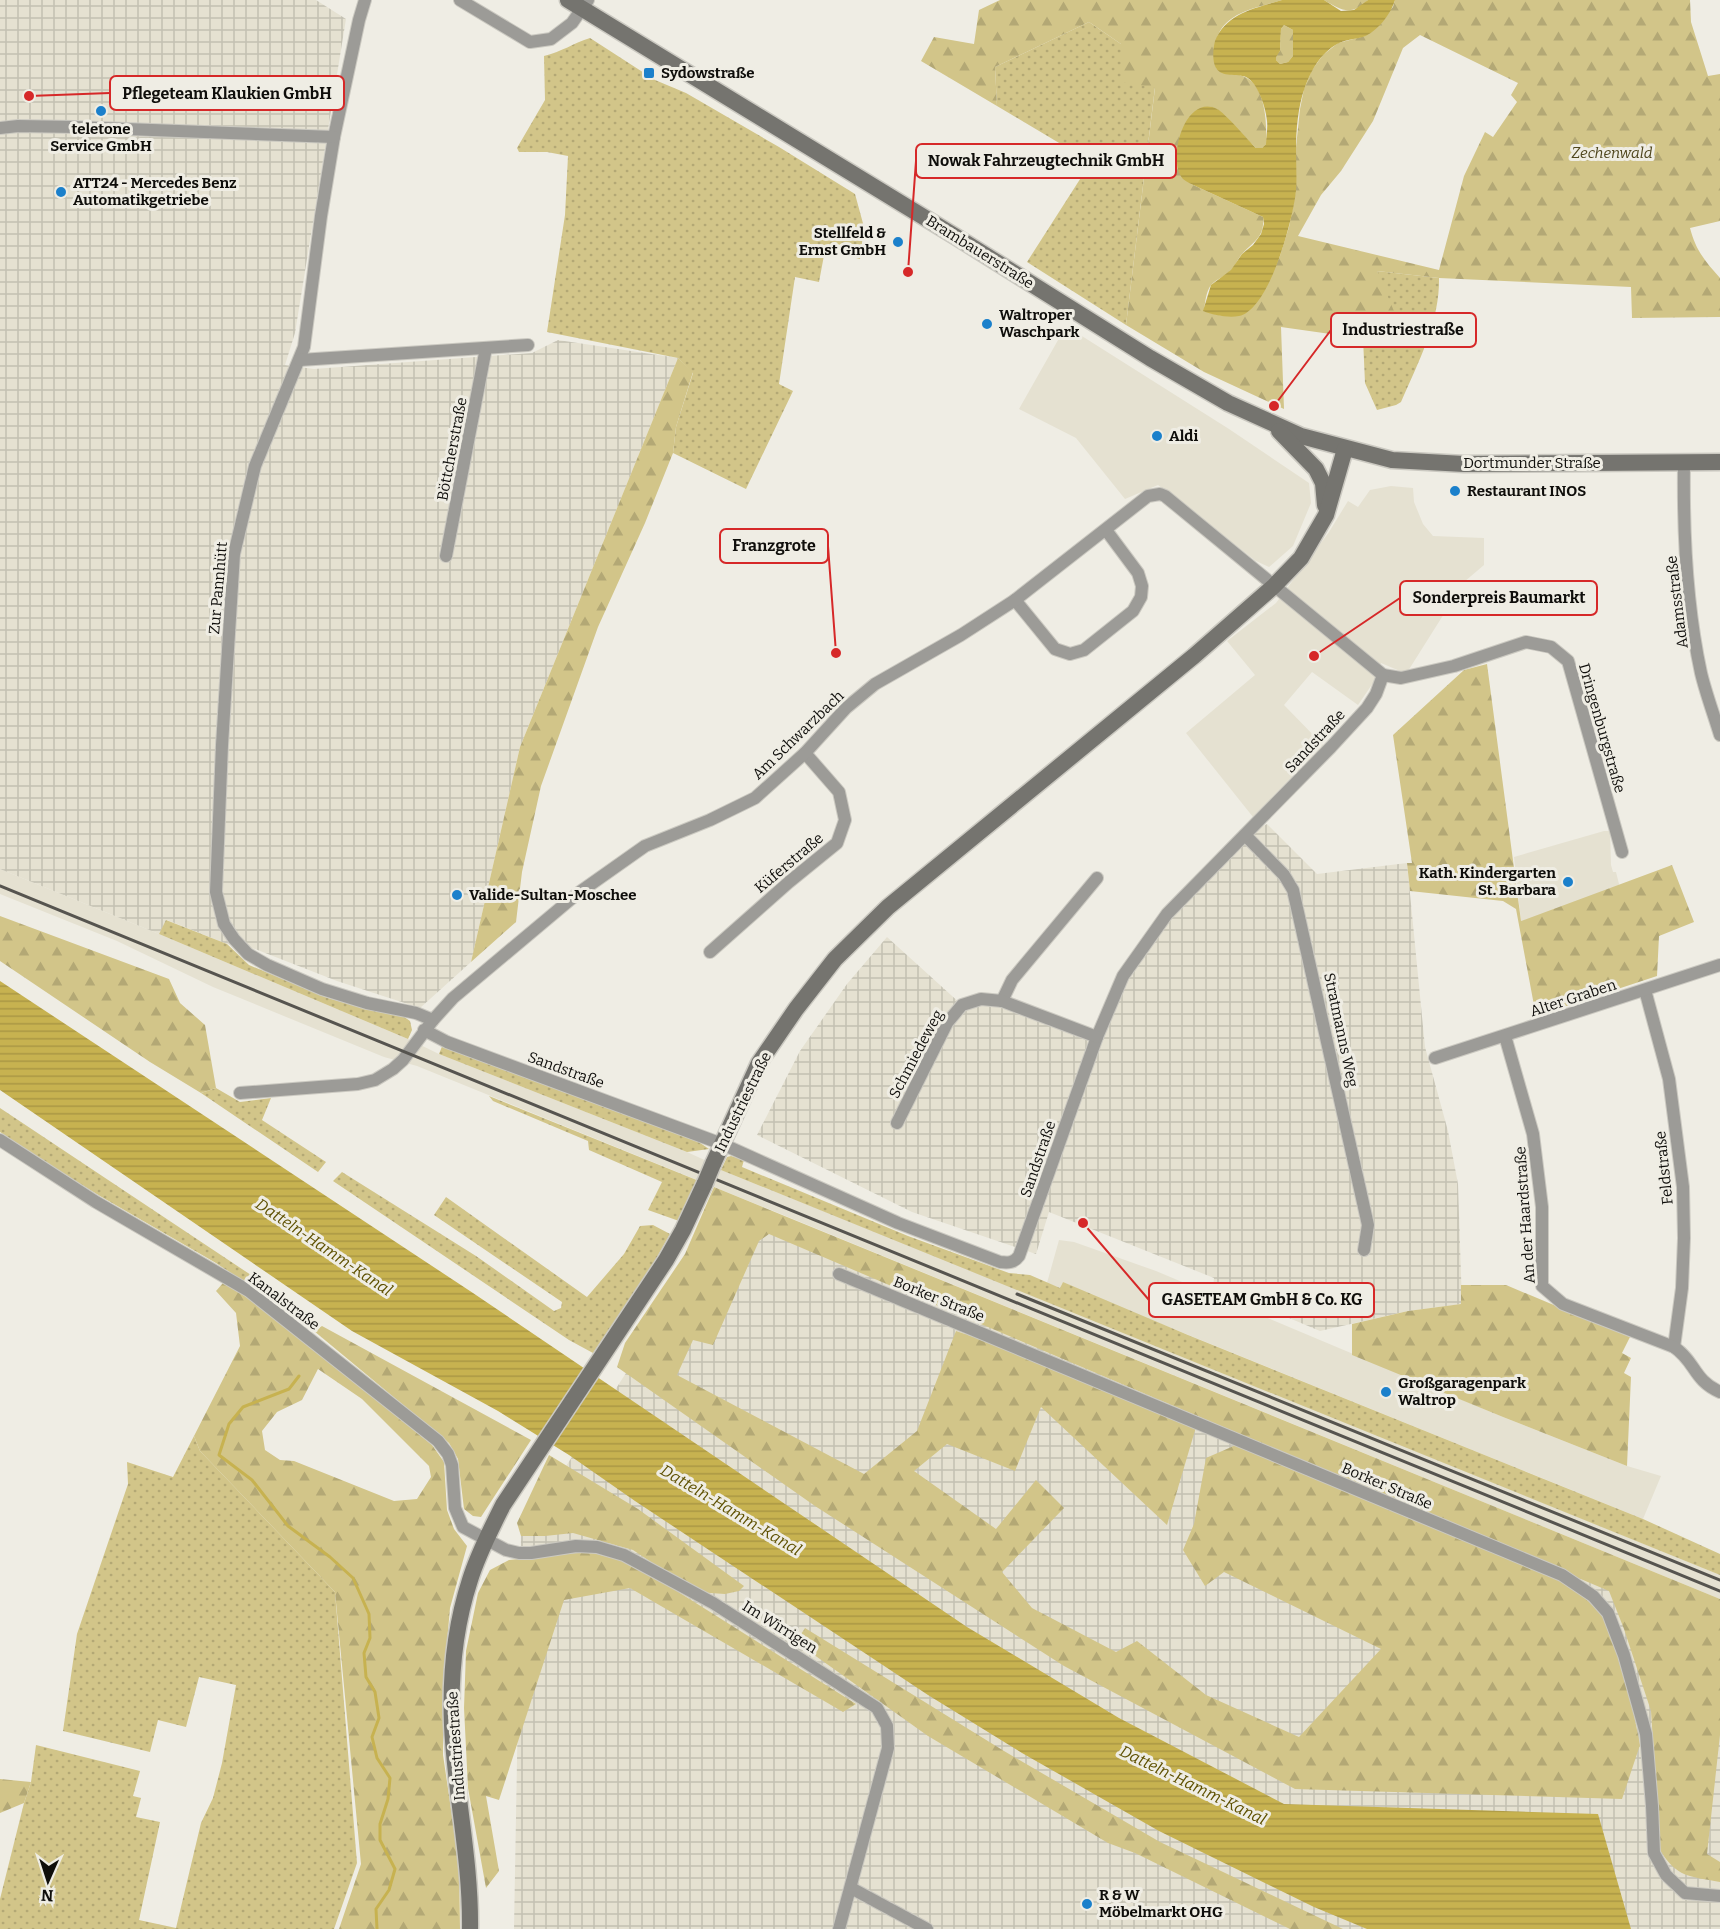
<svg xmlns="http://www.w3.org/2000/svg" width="1720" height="1929" font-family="Bitter,serif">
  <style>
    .built { fill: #e5e1d1 }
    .industrial { fill: url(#industrial-grid) }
    .grass { fill: url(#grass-dots) }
    .forest { fill: url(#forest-firs); fill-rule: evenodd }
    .water { fill: url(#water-rules); fill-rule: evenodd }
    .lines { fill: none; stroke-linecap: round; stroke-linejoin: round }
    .stream { stroke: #c7b250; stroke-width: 3 }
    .minor-casing { stroke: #cbc9c1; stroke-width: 14 }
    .secondary-casing { stroke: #cbc9c1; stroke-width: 19 }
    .minor { stroke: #9c9b97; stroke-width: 12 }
    .secondary { stroke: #75746f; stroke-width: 16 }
    .rail { stroke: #56544f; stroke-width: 3 }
    .secondary-bridge-casing { stroke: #cbc9c1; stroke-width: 19; stroke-linecap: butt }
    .secondary-bridge { stroke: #75746f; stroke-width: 16 }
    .poi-dot { fill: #1b80cb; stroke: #efede4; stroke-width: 2 }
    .labels { text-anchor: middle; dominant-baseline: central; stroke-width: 6; stroke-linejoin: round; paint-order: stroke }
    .poi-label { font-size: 15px; font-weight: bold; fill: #0f0e0b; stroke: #efede4; text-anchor: start }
    .park-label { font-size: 15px; font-style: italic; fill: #4f461d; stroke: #efede4 }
    .street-label { font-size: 15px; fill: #0f0e0b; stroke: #efede4 }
    .water-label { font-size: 16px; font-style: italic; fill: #5e5000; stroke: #efede4 }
    .leader { fill: none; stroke: #d62828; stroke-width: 2 }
    .callout-dot { fill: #d62828; stroke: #efede4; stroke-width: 2 }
    .callout { fill: #efede4; stroke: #d62828; stroke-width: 2 }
    .callout-label { font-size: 16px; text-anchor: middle; font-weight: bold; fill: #0f0e0b }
  </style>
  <defs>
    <pattern id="industrial-grid" width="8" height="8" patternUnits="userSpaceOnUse" patternTransform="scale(1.5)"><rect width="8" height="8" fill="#e5e1d1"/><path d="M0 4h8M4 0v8" fill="none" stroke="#c3c0b2"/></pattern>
    <pattern id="grass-dots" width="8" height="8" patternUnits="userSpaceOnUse" patternTransform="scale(1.5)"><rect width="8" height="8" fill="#d2c589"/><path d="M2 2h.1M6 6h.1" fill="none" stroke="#b3a875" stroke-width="1.8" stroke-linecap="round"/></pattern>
    <pattern id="forest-firs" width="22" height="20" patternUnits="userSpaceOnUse" patternTransform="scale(1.5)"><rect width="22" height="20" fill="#d2c589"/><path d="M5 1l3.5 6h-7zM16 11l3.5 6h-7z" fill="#b3a875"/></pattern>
    <pattern id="water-rules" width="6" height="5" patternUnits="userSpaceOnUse" patternTransform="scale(1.5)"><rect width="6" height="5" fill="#c7b250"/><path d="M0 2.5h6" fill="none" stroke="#aa9844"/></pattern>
  </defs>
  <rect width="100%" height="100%" fill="#efede4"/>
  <g class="built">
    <polygon points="1066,326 1229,429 1309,483 1311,503 1293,546 1269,567 1256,561 1158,485 1125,499 1076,438 1019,409"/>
    <polygon points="1391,486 1413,488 1414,502 1423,524 1433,536 1484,538 1484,565 1464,582 1408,671 1400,671 1381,663 1373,683 1358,705 1312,672 1284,705 1323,745 1253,817 1186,733 1255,675 1227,641 1276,603 1329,532 1348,501 1358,507 1370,490"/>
    <polygon points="1604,831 1610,831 1611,865 1613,872 1616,872 1621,892 1521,921 1514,857"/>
    <polygon points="0,869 159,934 408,1039 439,1054 687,1152 722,1168 722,1170 738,1177 1130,1334 1720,1575 1720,1599 798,1221 417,1066 384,1057 213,987 117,941 0,894"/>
    <polygon points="1059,1240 1074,1242 1156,1271 1503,1417 1627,1466 1661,1476 1643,1519 1097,1298 1063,1282 1060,1288 1047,1283"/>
  </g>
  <g class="industrial">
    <polygon points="0,0 316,0 346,19 295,333 285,365 314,369 532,353 558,340 678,358 520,747 471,962 420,1008 337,981 255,949 227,944 167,920 159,934 0,869"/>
    <polygon points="1267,824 1317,874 1407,863 1425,1047 1448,1131 1458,1184 1462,1304 1408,1311 1320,1331 1213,1286 1214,1278 1049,1212 1036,1254 912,1212 757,1135 800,1051 847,984 887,937 962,1005 981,999 1097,1036 1123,976 1167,914 1245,835"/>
    <polygon points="731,1210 1720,1613 1720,1929 514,1929 521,1536"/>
  </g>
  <g class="grass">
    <polygon points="1089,22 1121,44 1155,87 1126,325 1027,262 1091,162 997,106 995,67"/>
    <path d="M590 38 655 80 686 93 779 147 855 194 864 227 860 259 825 250 819 282 795 277 779 384 793 391 746 489 673 453 676 427 693 373 678 358 547 332 565 215 568 156 547 152H519L517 148 545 100 544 56C561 52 574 43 590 38Z"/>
    <path d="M1377 271 1439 278C1440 321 1418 363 1401 402L1396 405 1377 410 1365 383 1363 338 1394 343Z"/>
    <polygon points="166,920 227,944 249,965 328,998 371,1010 403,1016 410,1021 412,1030 408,1039 159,934"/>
    <polygon points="443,1044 693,1138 709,1149 687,1152 439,1054"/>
    <polygon points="216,1088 240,1102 271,1098 262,1120 326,1162 318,1172 201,1093"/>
    <polygon points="489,1096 699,1181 679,1221 648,1210 662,1182 589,1150 588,1141 493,1101"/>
    <polygon points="0,1108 272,1289 286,1307 285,1310 216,1263 100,1196 31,1154 0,1132"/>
    <polygon points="731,1156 744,1160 742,1167 908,1236 1009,1273 1030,1275 1060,1288 1063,1282 1188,1335 1643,1519 1720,1554 1720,1575 721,1170 727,1157"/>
    <polygon points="342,1172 476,1256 554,1311 561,1308 562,1302 434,1215 446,1197 587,1297 624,1254 640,1226 653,1225 670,1234 652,1266 593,1353 569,1340 333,1181"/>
    <polygon points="194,1436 200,1451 335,1592 357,1863 334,1929 0,1929 0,1899 24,1803 31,1782 36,1745 140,1771 133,1796 141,1798 136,1817 160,1822 139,1920 176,1928 201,1823 213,1798 222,1763 236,1685 199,1677 186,1727 158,1720 150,1752 63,1731 77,1634 128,1484 127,1462 173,1477"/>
  </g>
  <g class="forest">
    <path d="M1000 0H1282C1260 7 1228 11 1218 35 1214 44 1216 58 1216 68 1226 76 1237 72 1247 78 1266 89 1267 125 1266 144L1262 148H1256L1217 109 1177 157C1178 169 1180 176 1191 184L1263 217C1265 238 1252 242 1241 255 1237 260 1235 266 1231 271 1225 276 1217 279 1212 284 1206 290 1205 303 1204 311L1222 316 1266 287 1280 256 1289 227 1296 190V147L1300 109 1304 89 1312 70 1323 55 1338 43 1365 36 1393 7 1395 0H1690L1691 22 1708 76 1720 74V221L1690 228C1696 251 1705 261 1720 278V317L1632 318 1631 287 1439 278 1377 271 1399 323 1394 343 1281 327 1284 409 1204 372 1126 325 1155 88 1122 82 1121 44 1089 22 995 67 997 106 921 61 934 37 974 44 979 10ZM1420 35 1518 83 1511 95 1517 102 1493 137 1485 132 1464 176 1439 270 1298 236 1321 195 1341 171 1373 121 1403 48Z"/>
    <path d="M1324 0H1368C1351 16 1342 11 1324 0Z"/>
    <polygon points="1284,25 1293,30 1293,56 1288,62 1280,64 1276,60 1275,56 1280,51 1281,29"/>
    <polygon points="678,358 693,372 676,427 673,453 645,523 598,627 541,786 522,872 516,922 471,962 520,747"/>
    <polygon points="1487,664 1521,921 1672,865 1694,922 1659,936 1657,976 1536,1016 1516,909 1503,901 1410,891 1407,863 1412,863 1393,735 1464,670"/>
    <polygon points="0,916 169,979 180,1003 205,1025 216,1088 201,1093 150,1062 0,961"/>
    <path d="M714 1187 1720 1599V1735L1707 1854 1720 1862V1882C1689 1876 1677 1878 1660 1850L1651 1711 1624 1629 1609 1591 769 1234 759 1241 713 1345 693 1340 677 1375 864 1474 917 1431 956 1331 989 1342 1196 1427 1167 1525 1041 1407 1015 1471 947 1444 914 1471 996 1529 1036 1480 1064 1508 1002 1572 1032 1608 1116 1652 1137 1641 1206 1695 1299 1737 1381 1649 1224 1572 1205 1586 1183 1550 1194 1524 1206 1458 1236 1445 1572 1586 1604 1616 1627 1680 1640 1745 1622 1799 1295 1789 1064 1666 815 1506 617 1367 625 1343 685 1254Z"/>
    <path d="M223 1283 257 1302 432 1445 444 1462 447 1510 454 1529 467 1546 450 1608 443 1687V1755L459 1863 460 1929H339L361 1864 335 1592 200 1451 194 1436 240 1346 236 1313 216 1291ZM318 1369 362 1399 429 1466 431 1477 417 1499 394 1501 294 1461 280 1460 265 1450 262 1431 277 1412 302 1400Z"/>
    <polygon points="1461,1285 1506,1285 1630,1337 1622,1353 1631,1358 1624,1373 1631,1377 1627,1466 1503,1417 1352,1355 1352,1324 1408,1311 1461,1304"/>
    <polygon points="322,1326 531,1440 481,1517 473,1516 464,1509 458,1459 449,1443 314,1331"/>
    <polygon points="549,1455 638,1509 744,1586 739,1591 725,1594 696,1592 633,1550 573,1533 545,1536 521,1536 517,1523"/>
    <polygon points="589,1552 634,1564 856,1704 843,1712 630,1588 564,1600 499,1800 486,1796 499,1871 486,1888 468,1788 464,1708 466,1651 478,1593 490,1570 509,1560"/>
    <polygon points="805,1628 1004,1751 1160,1842 1343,1929 1290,1929 1135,1853 1108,1843 928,1736 796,1642"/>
    <polygon points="0,1779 31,1782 24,1803 0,1813"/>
  </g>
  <g class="water">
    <path d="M1282 0H1324L1341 11 1354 10 1368 0H1395C1391 14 1377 32 1363 37 1355 39 1344 40 1337 44 1321 53 1311 70 1305 87 1298 106 1296 130 1296 150 1296 164 1297 178 1296 191 1293 219 1270 309 1239 316 1228 318 1213 315 1203 311L1211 285 1231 270 1242 254 1253 245 1261 234 1264 224 1263 217 1191 184C1188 182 1185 181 1183 179 1166 160 1185 93 1217 109 1224 112 1249 141 1256 148H1262L1266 144C1266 137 1268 128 1267 121 1266 108 1258 83 1246 77 1237 73 1222 78 1216 68 1212 61 1213 49 1215 41 1226 13 1256 8 1282 0ZM1284 25 1293 30V56L1288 62 1280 64 1276 60V57L1280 51 1281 29Z"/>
    <polygon points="0,981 473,1293 967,1627 1119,1718 1284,1804 1598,1814 1631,1929 1367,1929 1314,1907 1159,1831 1022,1753 928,1695 635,1501 569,1455 498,1411 352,1331 0,1090"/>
  </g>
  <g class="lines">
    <polyline class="stream" points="299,1376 289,1389 243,1407 229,1424 219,1455 252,1480 288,1526 330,1557 353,1578 369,1614 370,1638 364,1653 366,1677 375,1692 379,1718 372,1737 377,1758 390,1778 388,1799 380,1824 380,1840 395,1869 389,1890 376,1909 377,1929"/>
    <g class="minor-casing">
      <g id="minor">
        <polyline points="365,0 359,20 334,137 321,216 304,347 255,466 234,554 222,745 216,892 224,924 234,939 248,954 267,965 322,989 367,1003 416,1013 433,1020"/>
        <polyline points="460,0 530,42 551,39 572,23 588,0"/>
        <polyline points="0,128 18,126 75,127 334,137"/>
        <polyline points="300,360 528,345"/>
        <path d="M1684 463C1683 533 1686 604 1701 673 1706 694 1714 715 1720 735"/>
        <polyline points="446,556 486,348"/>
        <polyline points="1015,600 1055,649 1070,654 1084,650 1133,611 1141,597 1142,586 1138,573 1106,530"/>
        <polyline points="1383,675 1401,678 1454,666 1526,642 1551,647 1568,661 1622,852"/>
        <polyline points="1245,835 1284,875 1293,890 1368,1225 1364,1250"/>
        <polyline points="710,952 789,882 837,843 845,820 839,792 805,753"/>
        <polyline points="1645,990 1669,1079 1683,1187 1684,1238 1682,1288 1674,1347"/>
        <polyline points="1002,1001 1012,980 1097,878"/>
        <path d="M1505 1036 1533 1134 1542 1207V1286L1563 1304 1674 1347C1696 1362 1693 1380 1720 1392"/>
        <polyline points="1435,1058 1720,965"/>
        <path d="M240 1093 358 1084 375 1080 393 1069 403 1060 433 1020 453 998 577 894 645 846 710 820 755 798 805 753 846 708 875 684 961 635 1015 600 1148 496 1160 494 1165 496 1383 675 1376 694 1367 708 1331 747 1167 914 1123 976 1097 1037 1019 1256C1014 1263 1008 1263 1000 1262L898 1223 722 1144 447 1042 424 1030"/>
        <polyline points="897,1123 947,1023 962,1005 981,999 1002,1001 1097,1037"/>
        <polyline points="0,1140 96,1202 249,1291 438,1441 448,1454 452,1465 455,1508 463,1527 506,1550 519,1553 531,1553 576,1546 597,1547 624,1555 713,1603 877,1708 887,1726 888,1748 839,1929"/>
        <polyline points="839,1274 1562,1575 1593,1596 1608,1613 1624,1655 1646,1734 1652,1806 1654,1853 1666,1875 1685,1893 1720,1896"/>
        <polyline points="851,1888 927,1929"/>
      </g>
    </g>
    <g class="secondary-casing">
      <g id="secondary">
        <polyline points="568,0 958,238 1150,358 1228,403 1301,436 1392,460 1464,464 1720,462"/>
        <polyline points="1279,431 1316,469 1323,483 1325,505"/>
        <polyline points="713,1164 759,1063 796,1009 835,959 888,907 1194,656 1274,586 1301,558 1326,515 1345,449"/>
        <path d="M470 1929C471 1860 455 1793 452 1725 450 1677 455 1626 470 1580 478 1554 491 1529 503 1505L666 1260 683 1230 705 1183"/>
      </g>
    </g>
    <use href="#minor" class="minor"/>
    <use href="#secondary" class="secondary"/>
    <g class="rail">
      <polyline points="0,886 1720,1591"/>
      <polyline points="1017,1294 1720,1580"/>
    </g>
    <g class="secondary-bridge-casing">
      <polyline id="secondary-bridge" points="705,1183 713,1164"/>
    </g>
    <use href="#secondary-bridge" class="secondary-bridge"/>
  </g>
  <g class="poi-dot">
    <rect x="643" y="67" width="12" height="12" rx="3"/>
    <circle cx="101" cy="111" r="6"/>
    <circle cx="61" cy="192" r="6"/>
    <circle cx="898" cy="242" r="6"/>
    <circle cx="987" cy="324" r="6"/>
    <circle cx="1157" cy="436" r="6"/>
    <circle cx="1455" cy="491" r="6"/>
    <circle cx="1568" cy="882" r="6"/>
    <circle cx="457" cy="895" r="6"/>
    <circle cx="1386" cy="1392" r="6"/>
    <circle cx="1087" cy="1904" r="6"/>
  </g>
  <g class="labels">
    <g class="poi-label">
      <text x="661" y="73">Sydowstraße</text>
      <text x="101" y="129" text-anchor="middle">teletone<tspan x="101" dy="17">Service GmbH</tspan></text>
      <text x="73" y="183">ATT24 - Mercedes Benz<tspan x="73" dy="17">Automatikgetriebe</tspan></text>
      <text x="886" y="233" text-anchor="end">Stellfeld &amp;<tspan x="886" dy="17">Ernst GmbH</tspan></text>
      <text x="999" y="315">Waltroper<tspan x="999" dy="17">Waschpark</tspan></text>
      <text x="1169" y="436">Aldi</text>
      <text x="1467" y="491">Restaurant INOS</text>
      <text x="1556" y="873" text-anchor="end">Kath. Kindergarten<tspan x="1556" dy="17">St. Barbara</tspan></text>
      <text x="469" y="895">Valide-Sultan-Moschee</text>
      <text x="1398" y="1383">Großgaragenpark<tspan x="1398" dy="17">Waltrop</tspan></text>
      <text x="1099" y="1895">R &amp; W<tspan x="1099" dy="17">Möbelmarkt OHG</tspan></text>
    </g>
    <g class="park-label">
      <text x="1612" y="153">Zechenwald</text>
    </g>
    <g class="street-label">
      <text transform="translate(980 252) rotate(32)">Brambauerstraße</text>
      <text transform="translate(452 449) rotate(-79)">Böttcherstraße</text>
      <text x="1532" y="463">Dortmunder Straße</text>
      <text transform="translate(218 588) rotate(-85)">Zur Pannhütt</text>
      <text transform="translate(1677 602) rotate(-97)">Adamsstraße</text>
      <text transform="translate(1602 728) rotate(74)">Dringenburgstraße</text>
      <text transform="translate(798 735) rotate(-44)">Am Schwarzbach</text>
      <text transform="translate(1315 741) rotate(-47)">Sandstraße</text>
      <text transform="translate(789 863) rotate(-40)">Küferstraße</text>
      <text transform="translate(1573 998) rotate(-18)">Alter Graben</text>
      <text transform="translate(1341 1030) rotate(78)">Stratmanns Weg</text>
      <text transform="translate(916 1054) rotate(-62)">Schmiedeweg</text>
      <text transform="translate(566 1070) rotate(20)">Sandstraße</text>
      <text transform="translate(743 1102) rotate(-64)">Industriestraße</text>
      <text transform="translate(1038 1159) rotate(-71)">Sandstraße</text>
      <text transform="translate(1664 1168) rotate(-96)">Feldstraße</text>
      <text transform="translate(1525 1215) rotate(-94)">An der Haardstraße</text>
      <text transform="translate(939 1299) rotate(22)">Borker Straße</text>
      <text transform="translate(284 1301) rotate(37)">Kanalstraße</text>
      <text transform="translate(1387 1486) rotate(23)">Borker Straße</text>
      <text transform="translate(780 1627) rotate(32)">Im Wirrigen</text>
      <text transform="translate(456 1746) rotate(-94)">Industriestraße</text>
    </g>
    <g class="water-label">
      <text transform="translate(324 1247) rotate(34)">Datteln-Hamm-Kanal</text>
      <text transform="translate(731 1510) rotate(31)">Datteln-Hamm-Kanal</text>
      <text transform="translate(1193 1785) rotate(26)">Datteln-Hamm-Kanal</text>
    </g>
  </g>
  <path class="leader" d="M29 96L110 93M908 272L916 161M1274 406L1331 330M836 653L828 546M1314 656L1400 598M1083 1223L1149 1300"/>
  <g class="callout-dot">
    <circle cx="29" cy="96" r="6"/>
    <circle cx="908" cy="272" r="6"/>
    <circle cx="1274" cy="406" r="6"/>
    <circle cx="836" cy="653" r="6"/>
    <circle cx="1314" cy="656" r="6"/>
    <circle cx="1083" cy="1223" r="6"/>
  </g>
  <g class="callout">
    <rect x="110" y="76" width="234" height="34" rx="6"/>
    <rect x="916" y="144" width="260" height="34" rx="6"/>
    <rect x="1331" y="313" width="145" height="34" rx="6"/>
    <rect x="720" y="529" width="108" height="34" rx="6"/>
    <rect x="1400" y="581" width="197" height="34" rx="6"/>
    <rect x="1149" y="1283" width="225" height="34" rx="6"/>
  </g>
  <g class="callout-label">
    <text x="227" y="99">Pflegeteam Klaukien GmbH</text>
    <text x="1046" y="166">Nowak Fahrzeugtechnik GmbH</text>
    <text x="1403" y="335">Industriestraße</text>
    <text x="774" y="551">Franzgrote</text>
    <text x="1499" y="603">Sonderpreis Baumarkt</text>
    <text x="1262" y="1305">GASETEAM GmbH &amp; Co. KG</text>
  </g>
  <g transform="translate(48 1881) rotate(183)" stroke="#efede4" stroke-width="4.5" paint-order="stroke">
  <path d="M0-4.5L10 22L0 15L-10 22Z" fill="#0f0e0b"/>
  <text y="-9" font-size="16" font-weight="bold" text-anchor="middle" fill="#0f0e0b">N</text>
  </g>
</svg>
